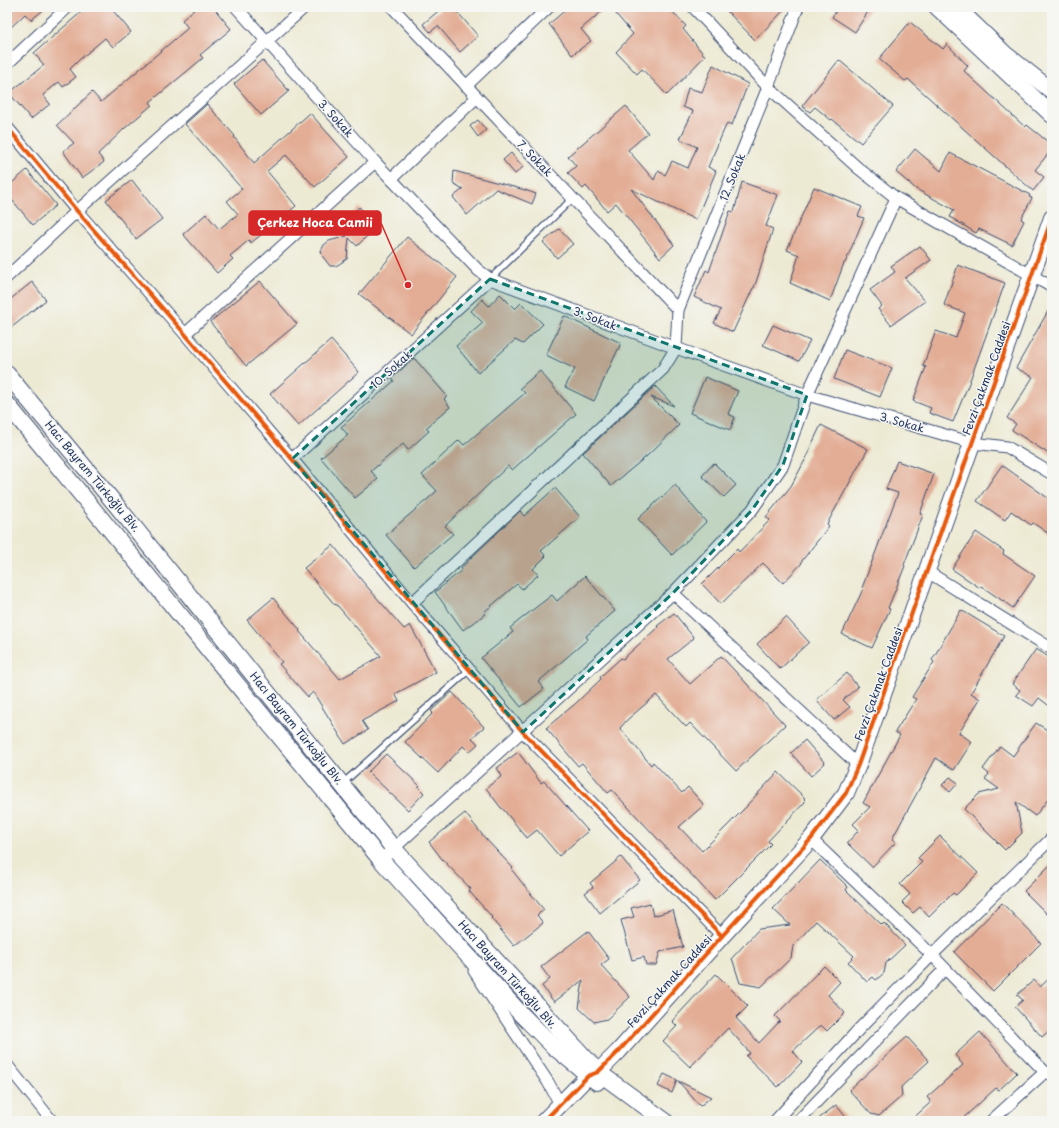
<svg xmlns="http://www.w3.org/2000/svg" width="1059" height="1128" font-family="'Playpen Sans',sans-serif">
  <style>
    .building { fill: #e3ad95 }
    .lines { fill: none; stroke-linecap: round; stroke-linejoin: round }
    .lane-casing { stroke: #3a4b70; stroke-width: 8 }
    .street-casing { stroke: #3a4b70; stroke-width: 13 }
    .secondary-casing { stroke: #3a4b70; stroke-width: 18 }
    .lane { stroke: #fff; stroke-width: 5.5 }
    .street { stroke: #fff; stroke-width: 11 }
    .secondary { stroke: #fff; stroke-width: 16 }
    .cycleway-casing { stroke: #f6f6f2; stroke-width: 6 }
    .cycleway { stroke: #e8590c; stroke-width: 4 }
    .marked { fill: #0f766e; fill-opacity: 0.2; stroke: #0f766e; stroke-width: 3; stroke-dasharray: 8 5; stroke-linejoin: round }
    .labels { text-anchor: middle; dominant-baseline: central; stroke-width: 3; stroke-linejoin: round; paint-order: stroke }
    .street-label { font-size: 11px; fill: #1b2f5e; stroke: #f6f6f2 }
    .leader { fill: none; stroke: #d62828; stroke-width: 1.5 }
    .callout-dot { fill: #d62828; stroke: #f6f6f2; stroke-width: 1.5 }
    .callout { fill: #d62828; stroke: #d62828; stroke-width: 1.5 }
    .callout-label { font-size: 12px; text-anchor: middle; font-weight: bold; fill: #fff }
  </style>
  <rect width="100%" height="100%" fill="#f6f6f2"/>
  <filter id="ink" filterUnits="userSpaceOnUse"><feTurbulence type="fractalNoise" baseFrequency=".025" numOctaves="2"/><feDisplacementMap in="SourceGraphic" scale="8" xChannelSelector="R" yChannelSelector="G"/><feConvolveMatrix kernelMatrix="1 2 1 2 8 2 1 2 1" color-interpolation-filters="sRGB"/></filter>
  <filter id="wash" filterUnits="userSpaceOnUse"><feTurbulence type="fractalNoise" baseFrequency=".012" numOctaves="4" result="noise"/><feDisplacementMap in="SourceGraphic" scale="16" xChannelSelector="R" yChannelSelector="G"/><feGaussianBlur stdDeviation="0.9" result="paint"/><feColorMatrix in="noise" values="0 0 0 0 0 0 0 0 0 0 0 0 0 0 0 0 0 1.4 0 .05"/><feComposite in="paint" operator="in"/></filter>
  <g filter="url(#wash)">
    <rect width="100%" height="100%" fill="#edead4"/>
    <g id="blocks">
      <g class="building">
        <polygon points="7,7 47,7 31,20 25,14 7,31"/>
        <polygon points="87,7 110,7 131,32 113,47 105,38 79,60 70,69 76,77 63,87 59,82 43,95 50,104 31,119 9,93 44,65 34,53"/>
        <polygon points="197,7 213,7 231,29 200,55 203,58 150,102 152,105 125,128 98,154 104,162 82,178 63,151 74,143 57,125 92,92 101,102 188,28 182,20"/>
        <polygon points="443,7 453,7 478,36 460,52 438,26 430,32 423,24"/>
        <polygon points="569,7 607,7 581,29 591,41 572,55 549,24"/>
        <polygon points="610,7 668,7 686,26 683,29 705,56 667,95 642,69 637,74 616,52 633,34"/>
        <polygon points="723,7 787,7 755,40"/>
        <polygon points="839,7 871,7 855,32 832,17"/>
        <polygon points="910,22 943,49 947,44 968,66 964,71 1025,127 1027,125 1052,145 1052,149 1035,170 1044,177 1033,191 908,79 905,81 879,59"/>
        <polygon points="262,60 289,91 261,115 234,84"/>
        <polygon points="839,60 893,106 861,143 832,119 831,120 815,107 810,112 802,106"/>
        <polygon points="713,65 748,84 732,125 727,123 708,167 716,171 696,220 631,189 674,245 660,258 616,203 607,211 586,186 583,189 568,173 576,166 568,156 626,106 648,133 628,150 654,180 658,171 665,175 672,161 688,168 697,147 680,139 693,111 683,107 688,88 702,92"/>
        <polygon points="207,104 235,136 234,137 254,163 310,113 349,157 315,187 286,155 267,171 296,206 251,243 249,240 230,256 233,259 217,273 183,234 206,214 219,229 238,214 227,201 242,189 185,124"/>
        <polygon points="478,120 486,130 478,137 470,126"/>
        <polygon points="915,149 941,171 950,153 1030,195 1029,197 1032,198 1021,219 1024,221 1012,245 979,229 976,233 950,217 954,210 916,189 896,172"/>
        <polygon points="511,153 523,167 515,174 503,160"/>
        <polygon points="27,170 56,205 33,225 7,194 7,187"/>
        <polygon points="454,171 525,190 536,194 532,204 496,189 467,215 453,197 463,189 453,183"/>
        <polygon points="132,180 162,219 136,239 106,200"/>
        <polygon points="742,182 778,195 766,226 773,229 759,273 754,288 753,288 733,332 714,323 721,310 694,297 706,270 709,272 730,211 734,212"/>
        <polygon points="814,187 862,207 858,216 864,218 845,263 844,263 830,301 790,283 799,255 787,250"/>
        <polygon points="359,207 377,226 357,246 349,238 347,259 336,266 330,266 323,257 321,251 324,245 329,241 347,236 339,228"/>
        <polygon points="559,229 573,244 557,258 543,242"/>
        <polygon points="407,237 457,277 411,334 359,294"/>
        <polygon points="920,246 931,260 905,278 925,301 891,325 878,309 882,306 870,290 895,272 891,266"/>
        <polygon points="958,265 1005,283 969,383 953,422 929,413 931,408 913,401 926,367 923,366 936,331 956,338 965,313 944,305"/>
        <polygon points="260,281 297,324 246,366 210,322"/>
        <polygon points="32,282 46,300 7,331 7,302"/>
        <polygon points="500,294 515,309 521,303 543,324 523,344 515,340 478,373 456,346 483,323 471,311 482,299 489,306"/>
        <polygon points="1052,304 1052,456 1012,430 1016,424 1007,418 1033,377 1016,368"/>
        <polygon points="564,316 621,343 594,401 565,387 575,369 546,355"/>
        <polygon points="773,325 810,341 799,361 763,345"/>
        <polygon points="331,340 359,372 298,426 270,394"/>
        <polygon points="845,350 892,368 880,397 834,379"/>
        <polygon points="414,358 447,396 444,399 450,407 426,428 429,431 408,450 403,444 371,471 378,479 355,498 321,458 348,435 341,427 394,381 392,378"/>
        <polygon points="540,371 576,414 512,470 508,466 445,526 453,534 414,567 386,535 437,491 422,475 459,440 464,445 525,393 520,388"/>
        <polygon points="705,377 738,391 728,414 735,417 730,430 690,413"/>
        <polygon points="655,386 674,406 651,397 679,425 648,455 611,486 583,453"/>
        <polygon points="821,425 868,449 827,524 829,526 801,562 802,563 783,583 763,563 721,604 702,584 737,549 739,552 770,520 766,517 791,486 810,451 809,450"/>
        <polygon points="897,461 934,474 920,514 923,515 904,565 905,566 888,608 890,609 872,648 842,634 863,589 862,588 898,493 886,489"/>
        <polygon points="714,463 736,485 724,497 702,476"/>
        <polygon points="1002,465 1052,501 1052,536 1033,523 1031,525 1011,511 1005,520 977,501"/>
        <polygon points="675,485 706,522 672,555 638,519"/>
        <polygon points="555,488 580,517 541,551 546,556 533,569 538,575 522,589 517,584 484,612 485,614 463,630 435,592 462,570 461,568 474,555 520,511 524,516"/>
        <polygon points="976,532 1004,551 1003,554 1035,576 1013,608 981,586 980,588 952,569"/>
        <polygon points="333,545 363,582 404,629 410,625 436,672 395,694 399,701 362,721 368,730 345,744 313,692 308,697 279,664 282,662 247,620 273,598 300,630 299,631 340,679 381,656 336,604 335,605 304,568"/>
        <polygon points="585,576 615,611 586,636 588,639 538,682 544,689 521,707 481,658 513,632 510,628 526,615 552,595 557,601"/>
        <polygon points="961,610 1004,636 971,693 980,699 959,733 972,742 954,770 936,758 892,839 896,842 872,867 847,843 859,830 853,824 870,807 863,803 900,735 895,732 916,699 912,697 934,662 932,660"/>
        <polygon points="674,613 694,638 668,659 690,684 721,656 785,725 736,771 690,723 686,727 656,695 628,719 620,728 651,765 653,762 682,793 688,787 704,805 679,827 702,851 748,805 747,805 778,772 804,797 805,802 768,841 771,844 715,900 612,790 608,793 582,763 578,766 546,728 575,704 601,679 600,677 621,658 623,659 658,627 657,626"/>
        <polygon points="786,617 809,642 780,669 757,644"/>
        <polygon points="1036,649 1052,659 1052,708 1039,698 1033,706 1016,695 1020,690 1012,684"/>
        <polygon points="847,673 858,687 843,700 850,707 834,720 816,700"/>
        <polygon points="452,692 484,727 472,738 478,744 469,752 463,746 438,773 405,742 433,713 431,711"/>
        <polygon points="1036,723 1052,733 1052,794 1035,816 1016,802 1022,833 1005,850 964,809 979,794 999,789 985,779 989,774 983,769 1000,746 1013,756"/>
        <polygon points="805,740 825,763 811,776 791,753"/>
        <polygon points="518,752 541,783 544,781 588,831 559,856 537,830 527,838 502,808 501,808 486,788 502,776 497,768"/>
        <polygon points="386,754 420,786 418,787 424,793 408,810 368,772"/>
        <polygon points="950,777 958,783 950,792 942,785"/>
        <polygon points="465,813 484,837 513,868 511,869 544,910 537,915 543,923 514,946 491,918 492,917 469,891 471,889 442,859 429,842"/>
        <polygon points="940,836 978,873 956,895 953,893 929,917 920,907 913,913 902,902 910,894 900,884 922,862 918,858"/>
        <polygon points="621,857 640,880 600,913 585,893 593,887 590,883"/>
        <polygon points="820,860 848,887 846,890 882,925 884,923 905,945 886,963 884,973 876,980 873,977 867,982 848,962 854,956 816,921 793,946 791,958 761,987 740,983 732,958 759,929 790,925 773,909"/>
        <polygon points="1052,863 1052,919 1024,891"/>
        <polygon points="650,903 653,916 673,910 683,947 660,952 656,965 646,965 644,957 632,960 621,920 634,917 631,908"/>
        <polygon points="1002,903 1041,943 993,991 954,952"/>
        <polygon points="588,931 609,959 601,965 630,997 607,1019 594,1022 579,1008 583,980 554,1002 542,986 550,979 541,967"/>
        <polygon points="824,966 840,982 828,995 845,1013 827,1031 821,1025 793,1051 802,1062 778,1087 746,1056 750,1053 728,1028 690,1067 663,1041 677,1026 672,1021 716,974 748,1006 736,1018 759,1043 780,1021 775,1016"/>
        <polygon points="1052,976 1052,1028 1042,1037 1015,1007 1023,1000 1017,995 1034,980 1040,987"/>
        <polygon points="980,1032 1017,1073 999,1090 996,1088 960,1121 910,1121 931,1102 927,1097 963,1065 955,1055"/>
        <polygon points="907,1037 929,1061 901,1087 902,1096 879,1116 871,1114 849,1090"/>
        <polygon points="664,1074 677,1080 672,1093 658,1086"/>
        <polygon points="678,1081 711,1097 700,1106"/>
        <polygon points="836,1105 849,1121 816,1121"/>
      </g>
    </g>
  </g>
  <g filter="url(#ink)">
    <use href="#blocks" fill-opacity="0" stroke="#3a4b70" stroke-width="1"/>
    <g class="lines">
      <g class="lane-casing">
        <g id="lane">
          <polyline points="490,279 573,198"/>
          <polyline points="342,784 469,670"/>
        </g>
      </g>
      <g class="street-casing">
        <g id="street">
          <polyline points="236,7 375,162 478,270 490,279 676,348 807,395 973,443 1007,447 1052,474"/>
          <polyline points="392,7 678,310"/>
          <polyline points="693,7 768,87 858,168 896,198 1052,287"/>
          <polyline points="7,64 68,7"/>
          <polyline points="466,86 549,7"/>
          <polyline points="7,127 77,211 185,334 292,459 412,603 523,732 722,936"/>
          <polyline points="391,179 477,97"/>
          <polyline points="7,277 77,211 305,7"/>
          <polyline points="185,334 375,162"/>
          <polyline points="292,459 490,279"/>
          <polyline points="928,572 1052,649"/>
          <polyline points="673,593 858,765"/>
          <polyline points="412,603 663,369 676,348 678,310 768,87 798,7"/>
          <polyline points="811,839 932,955 1045,1072 1052,1075"/>
          <polyline points="381,860 673,593 752,510 783,465 807,395 896,198"/>
          <polyline points="474,971 548,1082 560,1104"/>
          <polyline points="7,1065 52,1121"/>
          <polyline points="775,1121 861,1027 932,955 1052,838"/>
          <polyline points="798,1121 945,969"/>
          <polyline points="991,1121 1045,1072"/>
        </g>
      </g>
      <g class="secondary-casing">
        <g id="secondary">
          <polyline points="937,7 1052,115"/>
          <polyline points="956,7 1005,54 1052,91"/>
          <polyline points="7,374 117,506 394,849 598,1072 665,1121"/>
          <polyline points="7,404 381,860 520,1013 554,1047 597,1082"/>
          <polyline points="544,1121 588,1076 598,1072 618,1052 722,936 811,839 846,793 858,765 1052,218"/>
        </g>
      </g>
      <use href="#lane" class="lane"/>
      <use href="#street" class="street"/>
      <use href="#secondary" class="secondary"/>
      <g class="cycleway-casing">
        <g id="cycleway">
          <polyline points="7,127 77,211 185,334 292,459 412,603 523,732 722,936"/>
          <polyline points="544,1121 588,1076 598,1072 618,1052 722,936 811,839 846,793 858,765 1052,218"/>
        </g>
      </g>
      <use href="#cycleway" class="cycleway"/>
    </g>
  </g>
  <path class="marked" d="M490 279 807 395 783 465 752 510 673 593 523 732 292 459Z"/>
  <g class="labels">
    <g class="street-label">
      <text transform="translate(336 118) rotate(48)">3. Sokak</text>
      <text transform="translate(535 158) rotate(46)">7. Sokak</text>
      <text transform="translate(732 177) rotate(-68)">12. Sokak</text>
      <text transform="translate(595 318) rotate(21)">3. Sokak</text>
      <text transform="translate(391 369) rotate(-42)">10. Sokak</text>
      <text transform="translate(986 378) rotate(-70)">Fevzi Çakmak Caddesi</text>
      <text transform="translate(902 422) rotate(16)">3. Sokak</text>
      <text transform="translate(93 476) rotate(50)">Hacı Bayram Türkoğlu Blv.</text>
      <text transform="translate(878 684) rotate(-70)">Fevzi Çakmak Caddesi</text>
      <text transform="translate(297 728) rotate(51)">Hacı Bayram Türkoğlu Blv.</text>
      <text transform="translate(508 974) rotate(48)">Hacı Bayram Türkoğlu Blv.</text>
      <text transform="translate(669 981) rotate(-48)">Fevzi Çakmak Caddesi</text>
    </g>
  </g>
  <path class="leader" d="M408 285L381 223"/>
  <circle class="callout-dot" cx="408" cy="285" r="4"/>
  <rect class="callout" x="249" y="211" width="132" height="24" rx="4"/>
  <g class="callout-label">
    <text x="315" y="227">Çerkez Hoca Camii</text>
  </g>
  <rect width="1059" height="1128" fill="none" stroke="#f6f6f2" stroke-width="24"/>
</svg>
